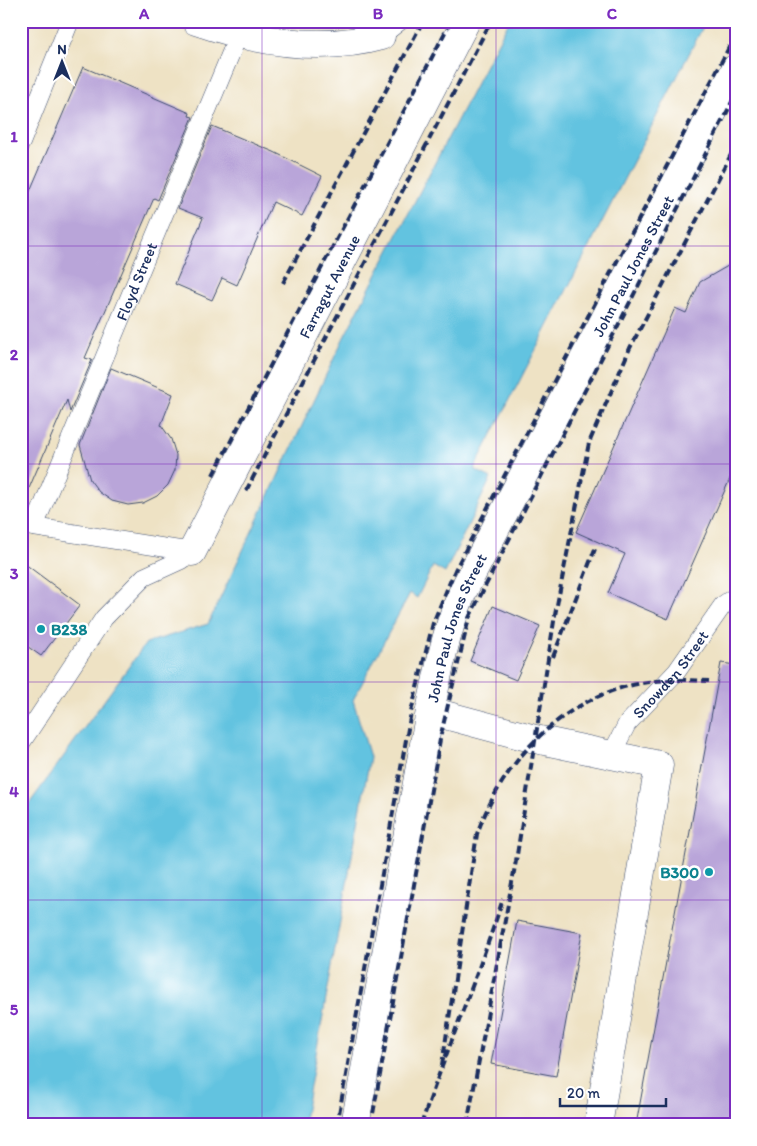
<svg xmlns="http://www.w3.org/2000/svg" width="757" height="1146" font-family="Itim,sans-serif">
  <style>
    .water { fill: #62c3e0; stroke: #3e799f }
    .building { fill: #b9a5d9 }
    .lines { fill: none; stroke-linecap: round; stroke-linejoin: round }
    .lane-casing { stroke: #3b4a6d; stroke-width: 19 }
    .street-casing { stroke: #3b4a6d; stroke-width: 29 }
    .lane { stroke: #fff; stroke-width: 18 }
    .street { stroke: #fff; stroke-width: 28 }
    .rail { stroke: #1b2f5e; stroke-width: 4; stroke-dasharray: 8 4; stroke-linecap: butt }
    .grid { fill: none; stroke: #7b2cbf; stroke-width: 1; stroke-opacity: 0.55 }
    .culture-dot { fill: #0f9aa8; stroke: #fff; stroke-width: 2 }
    .labels { text-anchor: middle; dominant-baseline: central; stroke-width: 5; stroke-linejoin: round; paint-order: stroke }
    .street-label { font-size: 16px; fill: #1b2f5e; stroke: #fff }
    .culture-label { font-size: 16px; font-weight: bold; fill: #0d838f; stroke: #fff; text-anchor: start }
    .neatline { fill: none; stroke: #7b2cbf; stroke-width: 2 }
    .grid-label { font-size: 16px; text-anchor: middle; font-weight: bold; fill: #7b2cbf }
  </style>
  <rect width="100%" height="100%" fill="#fff"/>
  <filter id="ink" filterUnits="userSpaceOnUse"><feTurbulence type="fractalNoise" baseFrequency=".02" numOctaves="2"/><feDisplacementMap in="SourceGraphic" scale="10" xChannelSelector="R" yChannelSelector="G"/><feConvolveMatrix kernelMatrix="1 2 1 2 8 2 1 2 1" color-interpolation-filters="sRGB"/></filter>
  <filter id="wash" filterUnits="userSpaceOnUse"><feTurbulence type="fractalNoise" baseFrequency=".0096" numOctaves="4" result="noise"/><feDisplacementMap in="SourceGraphic" scale="20" xChannelSelector="R" yChannelSelector="G"/><feGaussianBlur stdDeviation="1.12" result="paint"/><feColorMatrix in="noise" values="0 0 0 0 0 0 0 0 0 0 0 0 0 0 0 0 0 1.4 0 .05"/><feComposite in="paint" operator="in"/></filter>
  <g filter="url(#wash)">
    <rect width="100%" height="100%" fill="#eee2c4"/>
    <polygon class="water" points="509,21 706,21 474,469 491,478 445,573 433,566 417,598 410,593 353,700 370,757 303,1125 21,1125 21,815 146,643 208,624 344,337"/>
    <g id="blocks">
      <g class="building">
        <polygon points="83,67 190,113 189,116 193,117 158,200 154,198 85,358 92,360 70,412 67,400 21,507 21,212"/>
        <polygon points="212,126 274,152 322,176 302,216 273,202 237,285 222,278 212,300 175,284 203,218 178,208"/>
        <polygon points="733,263 733,310 736,314 736,465 668,619 608,593 625,554 576,532 675,308 686,313 700,282"/>
        <polygon points="111,368 173,394 161,425 171,439 176,455 175,470 168,485 157,496 143,503 128,505 112,501 99,492 90,480 80,445"/>
        <polygon points="21,561 80,605 41,656 21,642"/>
        <polygon points="493,606 540,626 516,680 470,661"/>
        <polygon points="721,663 736,665 736,1125 636,1125"/>
        <polygon points="517,921 582,933 556,1076 491,1064"/>
      </g>
    </g>
  </g>
  <g filter="url(#ink)">
    <use href="#blocks" fill-opacity="0" stroke="#3b4a6d" stroke-width="1"/>
    <g class="lines">
      <g class="lane-casing">
        <g id="lane">
          <polyline points="381,36 400,21"/>
          <polyline points="21,143 70,21"/>
          <polyline points="21,525 192,552"/>
          <path id="s1" d="M34 527 238 36"/>
          <polyline points="21,743 104,618 144,577 181,560 192,552"/>
          <path id="s2" d="M611 755 627 724 677 671 723 605 736 596"/>
        </g>
      </g>
      <g class="street-casing">
        <g id="street">
          <path d="M196 21C254 41 320 53 381 36"/>
          <path id="s3" d="M192 552 466 21"/>
          <polyline points="355,1125 430,711"/>
          <path id="s4" d="M598 1125 659 765 535 739 430 711C439 670 446 628 464 589L736 68"/>
        </g>
      </g>
      <use href="#lane" class="lane"/>
      <use href="#street" class="street"/>
      <g class="rail">
        <polyline points="283,283 423,21"/>
        <polyline points="213,475 451,21"/>
        <polyline points="246,491 491,21"/>
        <polyline points="553,657 595,549"/>
        <path d="M442 1065 477 834C504 758 566 694 648 682 668 679 689 680 709 681"/>
        <polyline points="337,1125 411,712 433,623 455,570 736,34"/>
        <polyline points="371,1125 441,734 469,618 736,94"/>
        <path d="M421 1125C447 1049 478 975 503 899"/>
        <polyline points="467,1125 516,861 555,615 589,443 630,348 736,145"/>
      </g>
    </g>
  </g>
  <path class="grid" d="M262 21V1125M496 21V1125M21 246H736M21 464H736M21 682H736M21 900H736"/>
  <g class="culture-dot">
    <circle cx="41" cy="629" r="5"/>
    <circle cx="709" cy="872" r="5"/>
  </g>
  <g class="labels">
    <g class="street-label">
      <text stroke="none"><textPath href="#s4" startOffset="1092">John Paul Jones Street</textPath></text>
      <text stroke="none"><textPath href="#s1" startOffset="266">Floyd Street</textPath></text>
      <text stroke="none"><textPath href="#s3" startOffset="299">Farragut Avenue</textPath></text>
      <text stroke="none"><textPath href="#s4" startOffset="688">John Paul Jones Street</textPath></text>
      <text stroke="none"><textPath href="#s2" startOffset="101">Snowden Street</textPath></text>
    </g>
    <g class="culture-label">
      <text x="51" y="629">B238</text>
      <text x="699" y="872" text-anchor="end">B300</text>
    </g>
  </g>
  <rect width="757" height="1146" fill="none" stroke="#fff" stroke-width="55"/>
  <g transform="translate(62 62)" stroke="#ffffff" stroke-width="4" paint-order="stroke">
  <path d="M0-4L9 19L0 12L-9 19Z" fill="#1b2f5e"/>
  <text y="-8" font-size="14" font-weight="bold" text-anchor="middle" fill="#1b2f5e">N</text>
  </g>
  <path d="M560 1098v8h106v-8" fill="none" stroke="#1b2f5e" stroke-width="2.5"/>
  <text x="567" y="1098" font-size="15" fill="#1b2f5e" stroke="#ffffff" stroke-width="4" paint-order="stroke">20 m</text>
  <rect x="28" y="28" width="702" height="1090" class="neatline"/>
  <g class="grid-label">
    <text x="144" y="19">A</text>
    <text x="378" y="19">B</text>
    <text x="612" y="19">C</text>
    <text x="14" y="142">1</text>
    <text x="14" y="360">2</text>
    <text x="14" y="579">3</text>
    <text x="14" y="797">4</text>
    <text x="14" y="1015">5</text>
  </g>
</svg>
